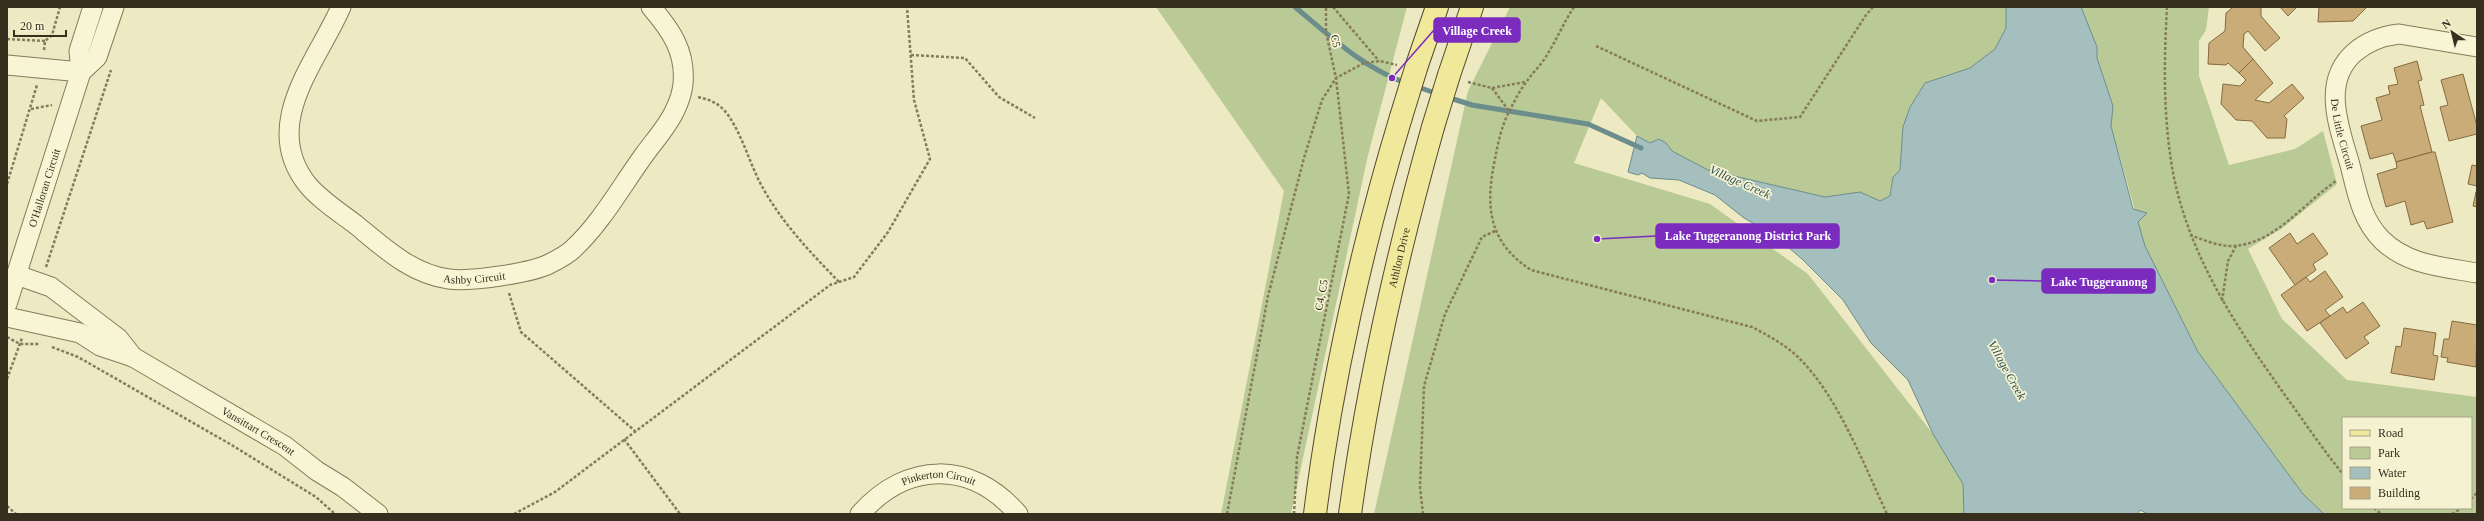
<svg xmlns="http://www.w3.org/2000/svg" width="2484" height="521" font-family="'Times New Roman',serif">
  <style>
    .green { fill: #b9ca96; fill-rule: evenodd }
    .water { fill: #a4bfbd; stroke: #6b8d8c }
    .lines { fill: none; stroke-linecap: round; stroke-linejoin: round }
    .stream { stroke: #6b8d8c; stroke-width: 5 }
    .building { fill: #caac78; stroke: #856a40 }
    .minor-casing { stroke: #867b5a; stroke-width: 21 }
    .major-casing { stroke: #54482e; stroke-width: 24 }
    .path { stroke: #867b5a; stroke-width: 2.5; stroke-dasharray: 3 2; stroke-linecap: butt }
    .minor { stroke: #f8f5d5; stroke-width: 19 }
    .major { stroke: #f0e89a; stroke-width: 22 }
    .major-bridge-casing { stroke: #54482e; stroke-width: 24; stroke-linecap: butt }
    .major-bridge { stroke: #f0e89a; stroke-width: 22 }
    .labels { text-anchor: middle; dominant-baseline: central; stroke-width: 3.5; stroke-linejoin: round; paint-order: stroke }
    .street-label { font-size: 11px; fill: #362f1d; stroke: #f4f2d1 }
    .water-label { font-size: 12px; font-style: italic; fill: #2d4f56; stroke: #f4f2d1 }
    .leader { fill: none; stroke: #7b2cbf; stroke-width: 1.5 }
    .callout-dot { fill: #7b2cbf; stroke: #f4f2d1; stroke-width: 1.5 }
    .callout { fill: #7b2cbf; stroke: #7b2cbf; stroke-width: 1.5 }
    .callout-label { font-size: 12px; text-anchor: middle; font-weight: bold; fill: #fff }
  </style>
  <rect width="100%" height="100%" fill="#ede9c2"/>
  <g class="green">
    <polygon points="1156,7 1407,7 1368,155 1291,514 1221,514 1284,191"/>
    <polygon points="1510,7 2006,7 2006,28 1995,49 1970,68 1925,83 1910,107 1903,127 1900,170 1893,177 1890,196 1880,201 1860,192 1825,197 1708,170 1672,151 1666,143 1650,143 1637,136 1601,98 1574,163 1710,204 1808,274 1933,434 1963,484 1964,514 1374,514 1468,91"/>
    <path d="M2081 7H2209L2206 30 2199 41V76L2229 165 2295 149 2323 131 2337 184 2281 229 2248 249 2282 319 2347 380 2477 397V514H2324L2303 494 2198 352 2145 246 2111 126 2113 106 2097 58V47ZM2343 418H2471V508H2343Z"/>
  </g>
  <polygon class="water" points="2006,7 2081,7 2097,47 2097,58 2113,106 2111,126 2133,209 2147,213 2138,222 2145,246 2198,352 2303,494 2324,514 2148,514 2140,510 2137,514 1964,514 1963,484 1933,434 1908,380 1871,343 1843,300 1802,259 1774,235 1744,218 1715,195 1679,180 1650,178 1642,173 1638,175 1628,172 1637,136 1650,143 1659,139 1666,143 1672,151 1708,170 1825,197 1860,192 1880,201 1890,196 1893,177 1900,170 1903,127 1910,107 1925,83 1970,68 1995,49 2006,28"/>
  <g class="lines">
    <g class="stream">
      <path d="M1295 7C1330 36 1363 68 1406 83"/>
      <polyline points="1415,86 1438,94"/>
      <polyline points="1447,97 1472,105 1588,124 1641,148"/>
    </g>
  </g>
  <g class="building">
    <polygon points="2233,7 2261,7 2261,16 2280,38 2265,51 2248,31 2244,34 2243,47 2253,59 2239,73 2228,63 2226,65 2208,64 2209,43 2225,31 2226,13"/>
    <polygon points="2280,7 2297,7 2288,16"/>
    <polygon points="2319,7 2367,7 2353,21 2318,22"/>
    <polygon points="2253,59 2273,83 2255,100 2269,103 2292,84 2304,98 2284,116 2287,119 2285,138 2267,138 2252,121 2236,120 2221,104 2223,84 2240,86 2246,80 2239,73"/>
    <polygon points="2417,61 2422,80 2418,81 2424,105 2420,106 2432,152 2396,162 2393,153 2370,159 2361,126 2382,120 2376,98 2390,94 2388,86 2398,84 2394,68"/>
    <polygon points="2463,74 2477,126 2477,134 2449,141 2440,107 2448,105 2441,80"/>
    <polygon points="2432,152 2435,152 2453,222 2427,229 2424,221 2411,225 2405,201 2386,207 2377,174 2397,168 2396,162"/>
    <polygon points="2472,165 2477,166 2477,186 2468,184"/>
    <polygon points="2476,192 2477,193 2477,207 2473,206"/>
    <polygon points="2290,233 2297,244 2313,233 2328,254 2313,264 2316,270 2295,285 2269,248"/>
    <polygon points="2325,271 2343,297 2325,310 2330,316 2307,331 2281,295 2306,277 2310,282"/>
    <polygon points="2363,302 2380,326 2364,337 2369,343 2346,359 2320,323 2343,307 2347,313"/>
    <polygon points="2452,321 2477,325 2476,367 2447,362 2448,358 2441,357 2444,339 2449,339"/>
    <polygon points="2404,328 2436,333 2433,355 2438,356 2434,380 2391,373 2396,346 2401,347"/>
  </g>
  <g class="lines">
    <g class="minor-casing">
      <g id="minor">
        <path id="s1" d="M341 7C317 62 260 124 307 184 319 199 339 212 355 224 383 247 411 274 449 279 470 282 531 273 549 264 557 260 567 255 573 249 601 223 621 187 644 155 654 141 668 126 675 110 679 102 682 93 683 84 686 52 671 30 651 7"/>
        <path id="s2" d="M2477 47 2399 34C2382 36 2368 41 2355 52 2320 82 2340 129 2350 165 2357 192 2361 219 2382 240 2407 265 2443 267 2477 273"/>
        <polyline points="7,65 81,72"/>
        <polyline points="81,72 97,57 114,7"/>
        <path id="s3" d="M17 275 51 287 118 338 133 357 285 446 317 471 343 487 378 514"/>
        <path id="s4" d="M7 304 81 72 79 51 93 7"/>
        <polyline points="7,317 80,333 100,346 133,357"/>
        <path id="s5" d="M860 514C907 461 971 460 1018 514"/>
      </g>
    </g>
    <g class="major-casing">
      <g id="major">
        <polyline points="1417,65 1437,7"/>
        <polyline points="1449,75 1472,7"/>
        <path d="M1315 514C1331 384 1363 242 1401 117"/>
        <path id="s6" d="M1350 514C1368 383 1397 255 1433 127"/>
      </g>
    </g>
    <g class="path">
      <polyline points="1333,7 1379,61"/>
      <path d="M1574 7C1564 22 1557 39 1547 55 1542 64 1533 72 1527 81 1520 90 1515 100 1510 110 1502 124 1498 143 1495 159 1485 206 1488 242 1531 270L1752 327C1769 336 1786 345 1800 359 1838 397 1864 465 1887 514"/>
      <path d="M2167 7C2164 62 2163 112 2172 167 2187 254 2237 328 2287 398 2306 424 2323 450 2343 474"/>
      <polyline points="7,39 45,41"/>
      <polyline points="1596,46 1757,121 1800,117 1866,15 1873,7"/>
      <polyline points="44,50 45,41 52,35 60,7"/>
      <polyline points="911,55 965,58 999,97 1035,118"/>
      <polyline points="1468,82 1492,88 1525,82"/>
      <polyline points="1492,88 1509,111"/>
      <path d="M698 97C711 100 719 103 728 115 744 138 750 166 764 190 784 225 811 253 839 282"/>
      <polyline points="31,109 52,105"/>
      <polyline points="7,184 37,85"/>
      <path d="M2190 235C2204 240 2220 247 2235 246 2276 242 2304 203 2336 181"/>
      <polyline points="46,267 111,70"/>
      <polyline points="509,293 521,332 635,431"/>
      <polyline points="2222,301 2228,261 2236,246"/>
      <polyline points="7,337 20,344 40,344"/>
      <polyline points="52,347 78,357 230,444 316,497 335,514"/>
      <polyline points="7,379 22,338"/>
      <polyline points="624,439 680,514"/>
      <polyline points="2471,499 2477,493"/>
      <polyline points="7,506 16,514"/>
      <polyline points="2374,508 2381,514"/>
      <polyline points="514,514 555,492 830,285 854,277 888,232 930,159 914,100 907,7"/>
      <polyline points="1227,514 1268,296 1304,158 1322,100 1336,78 1364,63 1380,61 1397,65"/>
      <polyline points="1294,514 1297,457 1349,194 1336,78 1326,32 1326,7"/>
      <polyline points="1423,514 1420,487 1424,386 1445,314 1482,237 1495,231"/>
      <polyline points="2452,514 2462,508"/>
    </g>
    <use href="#minor" class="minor"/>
    <use href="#major" class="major"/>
    <g class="major-bridge-casing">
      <g id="major-bridge">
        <polyline points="1401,117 1417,65"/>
        <polyline points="1433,127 1449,75"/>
      </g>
    </g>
    <use href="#major-bridge" class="major-bridge"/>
  </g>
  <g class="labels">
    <g class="street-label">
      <text transform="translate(1336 41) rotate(78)">C5</text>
      <text stroke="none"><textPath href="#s2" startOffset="216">De Little Circuit</textPath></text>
      <text stroke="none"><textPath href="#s4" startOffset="122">O'Halloran Circuit</textPath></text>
      <text stroke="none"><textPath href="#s6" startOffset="261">Athllon Drive</textPath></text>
      <text stroke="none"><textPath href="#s1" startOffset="391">Ashby Circuit</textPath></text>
      <text transform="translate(1321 295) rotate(-79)">C4, C5</text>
      <text stroke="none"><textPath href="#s3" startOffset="290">Vansittart Crescent</textPath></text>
      <text stroke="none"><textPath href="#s5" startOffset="91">Pinkerton Circuit</textPath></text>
    </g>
    <g class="water-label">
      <text transform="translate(1740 182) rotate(24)">Village Creek</text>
      <text transform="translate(2007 370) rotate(61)">Village Creek</text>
    </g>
  </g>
  <path class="leader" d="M1392 78L1434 30M1597 239L1656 236M1992 280L2042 281"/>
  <g class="callout-dot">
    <circle cx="1392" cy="78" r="4"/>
    <circle cx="1597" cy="239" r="4"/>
    <circle cx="1992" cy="280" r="4"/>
  </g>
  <g class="callout">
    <rect x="1434" y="18" width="86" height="24" rx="4"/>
    <rect x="1656" y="224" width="183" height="24" rx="4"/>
    <rect x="2042" y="269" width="113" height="24" rx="4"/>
  </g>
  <g class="callout-label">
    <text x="1477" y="35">Village Creek</text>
    <text x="1748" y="240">Lake Tuggeranong District Park</text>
    <text x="2099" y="286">Lake Tuggeranong</text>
  </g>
  <rect width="2484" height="521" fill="none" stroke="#362f1d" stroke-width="16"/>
  <rect x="2342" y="417" width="130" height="92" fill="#f4f2d1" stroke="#a8a489"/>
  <rect x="2350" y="430" width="20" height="6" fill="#f0e89a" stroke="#a8a489"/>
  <text x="2378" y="437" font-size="12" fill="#362f1d">Road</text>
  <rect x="2350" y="447" width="20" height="12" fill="#b9ca96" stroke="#a8a489"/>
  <text x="2378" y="457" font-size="12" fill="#362f1d">Park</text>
  <rect x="2350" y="467" width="20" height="12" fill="#a4bfbd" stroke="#a8a489"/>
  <text x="2378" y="477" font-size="12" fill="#362f1d">Water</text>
  <rect x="2350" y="487" width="20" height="12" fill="#caac78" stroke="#a8a489"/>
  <text x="2378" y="497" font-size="12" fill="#362f1d">Building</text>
  <g transform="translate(2452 32) rotate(325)" stroke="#f4f2d1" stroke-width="3" paint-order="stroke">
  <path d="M0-3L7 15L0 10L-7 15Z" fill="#362f1d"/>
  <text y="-6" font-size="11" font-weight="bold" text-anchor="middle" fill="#362f1d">N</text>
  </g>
  <path d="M14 30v6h52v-6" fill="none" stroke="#362f1d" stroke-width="2"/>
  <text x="20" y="30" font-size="12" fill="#362f1d" stroke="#f4f2d1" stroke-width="3" paint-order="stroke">20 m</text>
</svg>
